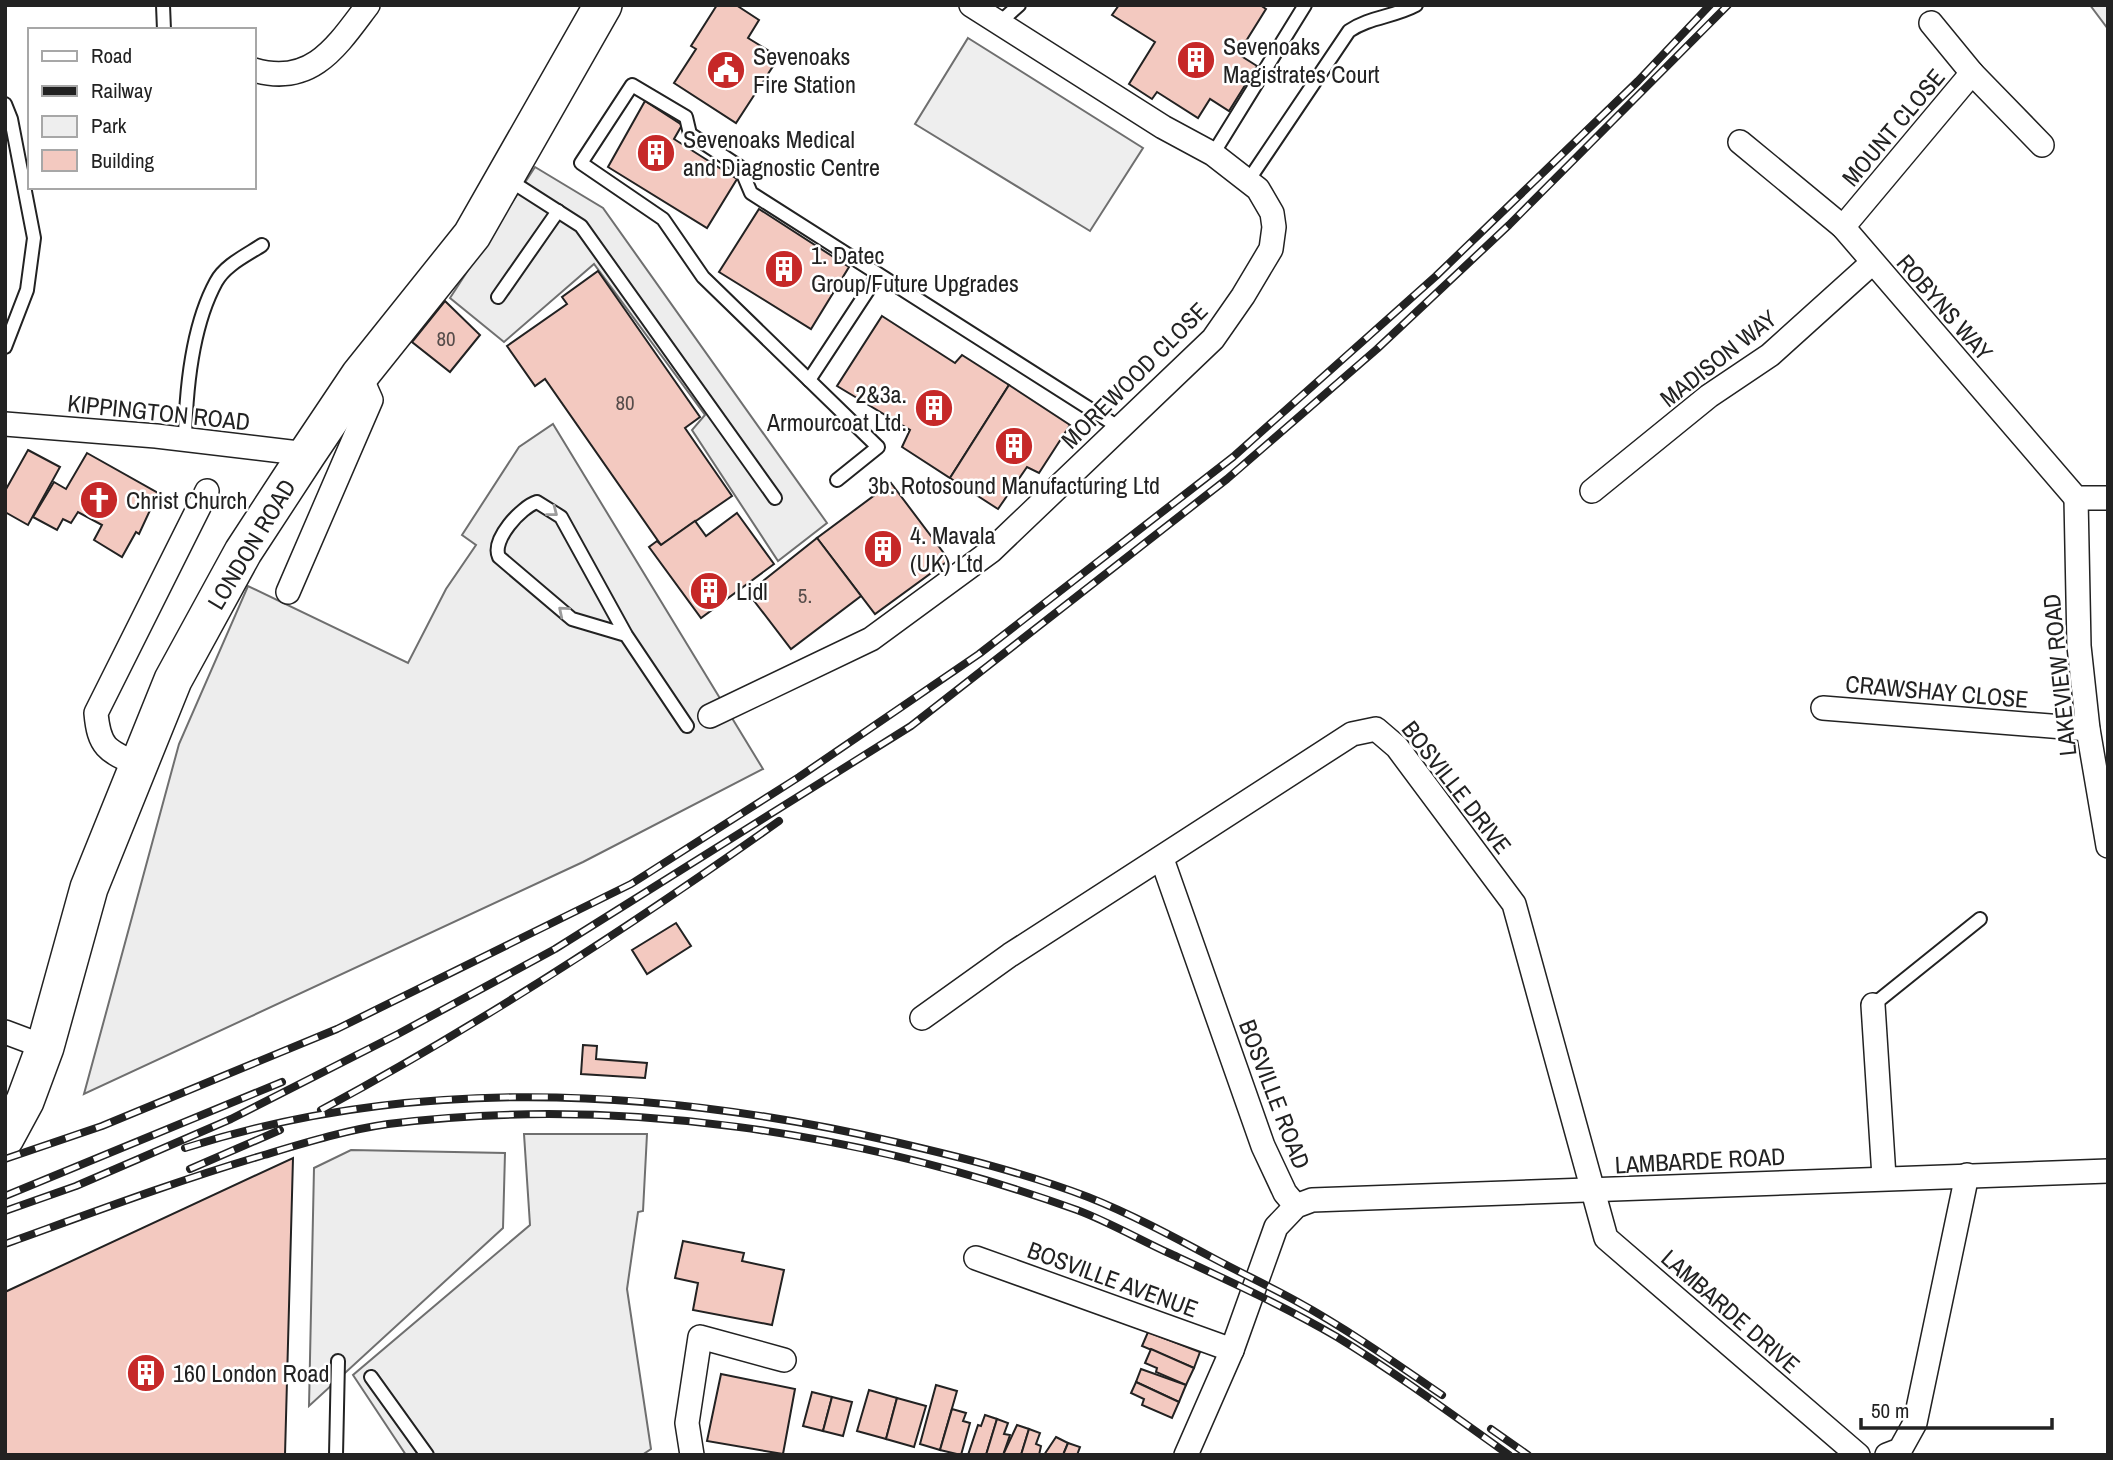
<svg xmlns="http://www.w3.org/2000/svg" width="2113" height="1460" font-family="'Archivo Narrow',sans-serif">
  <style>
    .green { fill: #eee; stroke: #6f6f6f; stroke-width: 2 }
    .parking { fill: #ededed; stroke: #6f6f6f; stroke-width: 2 }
    .building { fill: #f3c9c0; stroke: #222; stroke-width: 2 }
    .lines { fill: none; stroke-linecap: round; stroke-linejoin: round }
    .lane-casing { stroke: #222; stroke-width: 16 }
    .street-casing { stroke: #222; stroke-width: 26 }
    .primary-casing { stroke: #222; stroke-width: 40 }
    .lane { stroke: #fff; stroke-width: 12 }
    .street { stroke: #fff; stroke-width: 23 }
    .primary { stroke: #fff; stroke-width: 37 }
    .rail-casing { stroke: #222; stroke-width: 8 }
    .rail { stroke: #fff; stroke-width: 5; stroke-dasharray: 16; stroke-linecap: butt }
    .oneway { stroke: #9c9c9c }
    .labels { text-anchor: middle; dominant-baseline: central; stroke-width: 5; stroke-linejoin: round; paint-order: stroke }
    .number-label { font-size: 21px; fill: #564c4a }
    .poi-label { font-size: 24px; fill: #222; stroke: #fff; text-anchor: start }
    .street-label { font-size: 24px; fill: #222; stroke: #fff }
  </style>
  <rect width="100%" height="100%" fill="#fff"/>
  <g class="green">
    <polygon points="2090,5 2108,5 2108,29"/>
    <polygon points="968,38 1143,148 1090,231 915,124"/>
  </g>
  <g class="parking">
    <polygon points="535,167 603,208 827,523 778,561 692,430 705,415 594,264 504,342 450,298"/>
    <polygon points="553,424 763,769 583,862 84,1094 179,744 248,586 408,663 446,589 476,545 462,535 519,447"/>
    <polygon points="524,1134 647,1134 643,1211 638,1212 627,1289 651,1449 642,1455 406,1455 353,1375 530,1225"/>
    <polygon points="351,1150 505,1153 503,1228 309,1406 314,1168"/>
  </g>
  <g class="building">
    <polygon points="717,5 736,5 759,20 748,38 779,57 736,123 674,83 696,49 691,46"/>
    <polygon points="1119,5 1260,5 1266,9 1238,54 1257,66 1229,111 1210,99 1198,118 1157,92 1152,99 1129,84 1155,42 1112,15"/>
    <polygon points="645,101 682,125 674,139 737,179 707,228 608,167"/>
    <polygon points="759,209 849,267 811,329 719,272"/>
    <polygon points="598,271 700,417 685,428 732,496 661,545 545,379 535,386 507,346 567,304 562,297"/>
    <polygon points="445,301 480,335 450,372 412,342"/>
    <polygon points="882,316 955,363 962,355 1009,385 950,478 902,447 910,430 837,386"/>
    <polygon points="1009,385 1070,425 1039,473 1027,467 998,509 950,478"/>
    <polygon points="28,450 60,467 28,525 5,512 5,491"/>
    <polygon points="87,453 158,493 139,534 136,532 122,557 94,540 102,525 78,512 71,523 63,519 57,530 33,517 54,482 66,489"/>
    <polygon points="891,483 949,560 875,614 817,538"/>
    <polygon points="737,513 774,564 701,618 649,547 657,541 661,545 695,521 706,536"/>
    <polygon points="817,538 861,596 791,649 748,593"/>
    <polygon points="676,923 691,946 647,974 632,950"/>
    <polygon points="583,1045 597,1046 596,1059 647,1063 645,1078 581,1074"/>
    <polygon points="293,1158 285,1455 5,1455 5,1292"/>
    <polygon points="683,1241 744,1253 742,1261 784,1270 772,1325 693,1310 698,1283 675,1278"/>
    <polygon points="1148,1332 1200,1352 1194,1368 1142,1346"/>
    <polygon points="1151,1349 1194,1368 1186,1385 1156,1372 1157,1368 1145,1363"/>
    <polygon points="1141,1369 1186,1385 1179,1402 1136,1382"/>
    <polygon points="721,1374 795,1389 783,1454 707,1441"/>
    <polygon points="1136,1382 1179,1402 1172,1418 1142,1405 1144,1399 1131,1393"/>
    <polygon points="936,1385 957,1391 940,1450 920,1444"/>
    <polygon points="869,1390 897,1398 886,1439 857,1431"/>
    <polygon points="812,1392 832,1397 823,1431 803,1426"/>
    <polygon points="832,1397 852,1402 843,1436 823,1431"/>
    <polygon points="897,1398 926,1406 914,1447 886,1439"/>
    <polygon points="952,1409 966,1413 963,1421 970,1423 961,1455 940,1450"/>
    <polygon points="985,1415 997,1419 986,1455 968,1455 978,1425 981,1426"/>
    <polygon points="997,1419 1008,1423 1004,1434 1010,1435 1003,1455 986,1455"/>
    <polygon points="1017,1425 1029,1429 1021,1455 1003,1455"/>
    <polygon points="1029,1429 1040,1433 1036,1444 1041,1446 1039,1455 1021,1455"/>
    <polygon points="1056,1437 1068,1443 1063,1455 1044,1455"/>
    <polygon points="1068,1443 1080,1447 1077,1455 1063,1455"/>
  </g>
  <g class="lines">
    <g class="lane-casing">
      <g id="lane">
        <polyline points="163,5 164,30"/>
        <polyline points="998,24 1019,5"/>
        <polyline points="5,104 11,119 34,238 27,290 5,347"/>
        <polyline points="1213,154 1305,5"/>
        <polyline points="506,178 581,226 775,498"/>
        <path d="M1248 181 1349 31C1369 17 1394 17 1416 5"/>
        <polyline points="498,297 558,211"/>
        <polyline points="809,380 878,275"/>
        <path d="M185 439C186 390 192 326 216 282 225 265 247 255 262 245"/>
        <polyline points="837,480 878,447 703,277 663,219 581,163 632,85 686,117 690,134 740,167 751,193 1120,428"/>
        <path d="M626 635 572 619 499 557C491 540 521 507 537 502L561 517 626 635 687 726"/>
        <polyline points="1873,1005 1980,919"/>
        <polyline points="371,1377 427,1455"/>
        <polyline points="336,1455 338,1361"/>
      </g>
    </g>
    <g class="street-casing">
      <g id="street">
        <polyline points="1931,23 1972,73"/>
        <path d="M254 70C312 87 337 46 368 5"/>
        <polyline points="1740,142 1843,227 2076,498 2108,498"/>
        <polyline points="1843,227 1972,73 2042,145"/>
        <polyline points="5,424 156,436 307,454"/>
        <polyline points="1592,491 1709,396 1770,355 1872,263"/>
        <polyline points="2076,498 2079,646 2088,729 2108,846"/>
        <polyline points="288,592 371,400 360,375"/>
        <polyline points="1823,708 2088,729"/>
        <polyline points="710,716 871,639 991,551 1213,339 1243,296 1271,249 1274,227 1272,213 1258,189 1213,154 1163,127 971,5"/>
        <path d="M137 764C107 751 99 747 96 713L207 491"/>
        <polyline points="1162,859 1263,1146 1285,1193 1296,1206"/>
        <polyline points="1873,1005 1884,1177"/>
        <polyline points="922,1018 1010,955 1352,734 1376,729 1397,747 1514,904 1606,1238 1858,1455"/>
        <polyline points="5,1032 45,1047"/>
        <polyline points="976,1258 1232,1350"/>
        <polyline points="692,1455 687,1423 700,1337 784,1360"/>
        <polyline points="1186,1455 1232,1350 1276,1227 1296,1206 1312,1200 2108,1171"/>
        <polyline points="1887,1455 1900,1450 1915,1423 1967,1175"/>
      </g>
    </g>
    <g class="primary-casing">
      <polyline id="primary" points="5,1138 25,1101 45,1047 89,888 173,680 243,552 307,454 360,375 472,235 603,5"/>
    </g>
    <use href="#lane" class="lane"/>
    <use href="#street" class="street"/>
    <use href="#primary" class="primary"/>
    <g class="rail-casing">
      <g id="rail">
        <path d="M321 1110C481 1024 631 926 779 821"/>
        <path d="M185 1148C417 1074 661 1088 895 1142 960 1157 1025 1173 1088 1197 1131 1214 1172 1236 1213 1258 1241 1273 1269 1286 1296 1301 1347 1329 1394 1362 1442 1395"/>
        <polyline points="5,1159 102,1126 337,1029 631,884 799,777 979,654 1233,457 1436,276 1638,81 1710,5"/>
        <polyline points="190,1169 280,1130"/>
        <polyline points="5,1196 282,1082"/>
        <polyline points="5,1211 76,1186 231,1119 398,1034 555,949 911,726 1227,479 1377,349 1509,225 1728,5"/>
        <path d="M5 1244C91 1213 176 1181 264 1155 304 1143 346 1130 388 1124 618 1095 860 1132 1077 1210 1109 1222 1140 1240 1171 1254 1227 1280 1284 1306 1337 1337 1396 1373 1453 1415 1509 1455"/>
        <polyline points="1491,1429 1528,1455"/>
      </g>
    </g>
    <use href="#rail" class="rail"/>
  </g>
  <defs><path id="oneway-chevron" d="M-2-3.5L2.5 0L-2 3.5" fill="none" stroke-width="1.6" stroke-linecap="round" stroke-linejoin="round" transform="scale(1.75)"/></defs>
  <g class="oneway">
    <use href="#oneway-chevron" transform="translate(553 512) rotate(38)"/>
    <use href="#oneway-chevron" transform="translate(563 611) rotate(-140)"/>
  </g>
  <defs>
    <g id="building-disc" transform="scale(2.0125)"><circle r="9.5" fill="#c62828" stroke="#fff"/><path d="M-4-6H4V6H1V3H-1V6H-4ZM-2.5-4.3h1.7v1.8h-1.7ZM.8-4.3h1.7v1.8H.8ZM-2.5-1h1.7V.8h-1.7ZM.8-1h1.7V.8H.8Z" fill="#fff"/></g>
    <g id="civic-disc" transform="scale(2.0125)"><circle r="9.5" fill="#c62828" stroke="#fff"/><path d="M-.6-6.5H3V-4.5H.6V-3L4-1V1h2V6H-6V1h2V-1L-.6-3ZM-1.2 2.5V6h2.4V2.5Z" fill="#fff"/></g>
    <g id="church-disc" transform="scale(2.0125)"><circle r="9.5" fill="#c62828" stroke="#fff"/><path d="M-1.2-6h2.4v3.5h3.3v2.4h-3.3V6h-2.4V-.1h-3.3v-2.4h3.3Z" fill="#fff"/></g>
  </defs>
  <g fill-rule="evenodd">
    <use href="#building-disc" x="1196" y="60"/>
    <use href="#civic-disc" x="726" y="70"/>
    <use href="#building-disc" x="656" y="153"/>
    <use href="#building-disc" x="784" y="269"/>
    <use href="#building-disc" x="934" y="408"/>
    <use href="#building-disc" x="1014" y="446"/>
    <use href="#church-disc" x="99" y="500"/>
    <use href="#building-disc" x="883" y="549"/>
    <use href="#building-disc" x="709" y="591"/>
    <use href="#building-disc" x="146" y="1373"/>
  </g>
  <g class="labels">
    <g class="number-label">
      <text x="446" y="338">80</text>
      <text x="625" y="402">80</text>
      <text x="805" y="595">5.</text>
    </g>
    <g class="poi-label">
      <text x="1223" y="46">Sevenoaks<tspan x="1223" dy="28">Magistrates Court</tspan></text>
      <text x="753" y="56">Sevenoaks<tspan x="753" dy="28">Fire Station</tspan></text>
      <text x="683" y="139">Sevenoaks Medical<tspan x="683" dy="28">and Diagnostic Centre</tspan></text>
      <text x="811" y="255">1. Datec<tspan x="811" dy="28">Group/Future Upgrades</tspan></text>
      <text x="907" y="394" text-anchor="end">2&amp;3a.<tspan x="907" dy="28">Armourcoat Ltd.</tspan></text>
      <text x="1014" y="485" text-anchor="middle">3b. Rotosound Manufacturing Ltd</text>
      <text x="126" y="500">Christ Church</text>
      <text x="910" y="535">4. Mavala<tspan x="910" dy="28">(UK) Ltd</tspan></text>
      <text x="736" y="591">Lidl</text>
      <text x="173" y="1373">160 London Road</text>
    </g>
    <g class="street-label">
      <text transform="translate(1893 127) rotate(-50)">MOUNT CLOSE</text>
      <text transform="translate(1945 307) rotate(49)">ROBYNS WAY</text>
      <text transform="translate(1718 358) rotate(-38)">MADISON WAY</text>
      <text transform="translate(1134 375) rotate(-45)">MOREWOOD CLOSE</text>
      <text transform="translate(159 412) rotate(6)">KIPPINGTON ROAD</text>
      <text transform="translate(251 544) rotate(-59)">LONDON ROAD</text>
      <text transform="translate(2059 675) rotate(-96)">LAKEVIEW ROAD</text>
      <text transform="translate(1937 691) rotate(5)">CRAWSHAY CLOSE</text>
      <text transform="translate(1457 787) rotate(52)">BOSVILLE DRIVE</text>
      <text transform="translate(1275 1094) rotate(69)">BOSVILLE ROAD</text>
      <text transform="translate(1700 1160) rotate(-3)">LAMBARDE ROAD</text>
      <text transform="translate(1113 1279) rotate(20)">BOSVILLE AVENUE</text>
      <text transform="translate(1731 1311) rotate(41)">LAMBARDE DRIVE</text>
    </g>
  </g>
  <rect width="2113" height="1460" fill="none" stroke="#222222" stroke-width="14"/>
  <rect x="28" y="28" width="228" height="161" fill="#ffffff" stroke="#a7a7a7" stroke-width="2"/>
  <rect x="42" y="51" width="35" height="10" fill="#ffffff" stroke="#a7a7a7" stroke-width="2"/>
  <text x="91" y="63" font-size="21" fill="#222222">Road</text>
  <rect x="42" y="86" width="35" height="10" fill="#222222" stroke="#a7a7a7" stroke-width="2"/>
  <text x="91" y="98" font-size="21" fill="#222222">Railway</text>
  <rect x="42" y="116" width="35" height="21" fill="#eeeeee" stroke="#a7a7a7" stroke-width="2"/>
  <text x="91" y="133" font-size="21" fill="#222222">Park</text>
  <rect x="42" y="150" width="35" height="21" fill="#f3c9c0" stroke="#a7a7a7" stroke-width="2"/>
  <text x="91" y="168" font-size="21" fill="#222222">Building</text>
  <path d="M1861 1418v10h191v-10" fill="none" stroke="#222222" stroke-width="3.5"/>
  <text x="1871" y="1418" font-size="21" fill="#222222" stroke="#ffffff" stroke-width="5" paint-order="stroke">50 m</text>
</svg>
